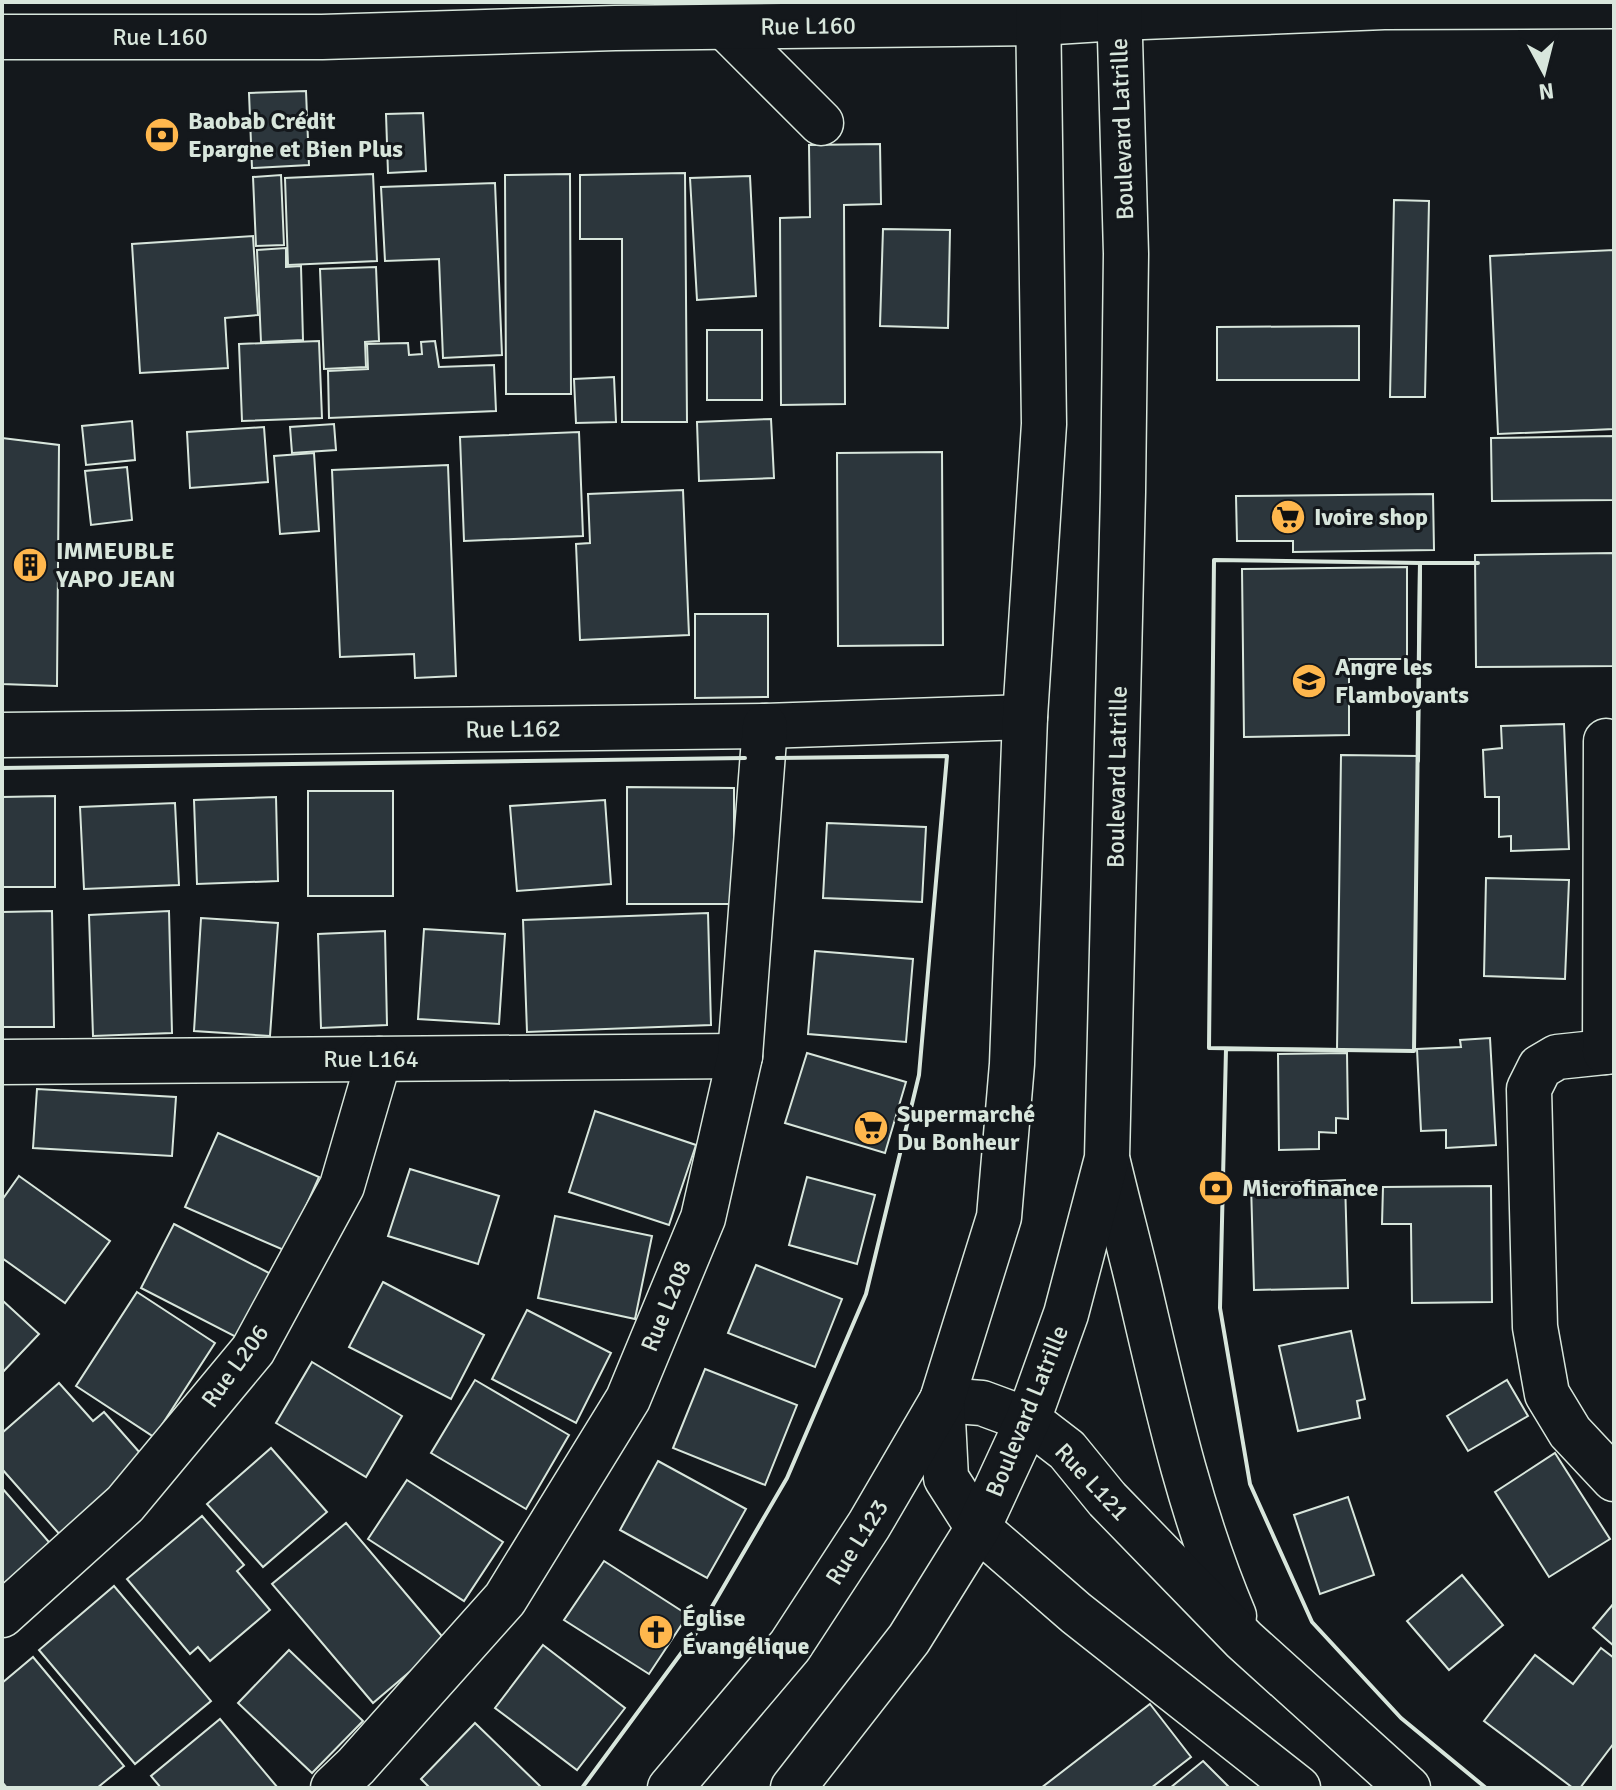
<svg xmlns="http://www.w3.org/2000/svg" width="1616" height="1790" font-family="Signika,sans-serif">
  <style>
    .building { fill: #2c363c; stroke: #d8e6dc; stroke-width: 2 }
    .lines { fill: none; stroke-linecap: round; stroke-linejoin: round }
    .minor-casing { stroke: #d8e6dc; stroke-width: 47 }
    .major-casing { stroke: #d8e6dc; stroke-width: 47 }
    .minor { stroke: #14181c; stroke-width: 44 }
    .major { stroke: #14181c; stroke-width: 44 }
    .wall { stroke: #d8e6dc; stroke-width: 4 }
    .labels { text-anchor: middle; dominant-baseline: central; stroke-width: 6; stroke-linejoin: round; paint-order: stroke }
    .street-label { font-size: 24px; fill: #d8e6dc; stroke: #14181c }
    .poi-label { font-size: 24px; font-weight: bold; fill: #d8e6dc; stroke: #14181c; text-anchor: start }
  </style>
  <rect width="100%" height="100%" fill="#14181c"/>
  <g class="building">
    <polygon points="306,91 309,165 252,168 249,93"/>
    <polygon points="423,113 426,171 388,173 386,114"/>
    <polygon points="880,144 881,204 844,205 845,404 781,405 780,218 810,217 809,145"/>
    <polygon points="685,173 687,422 622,422 622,239 580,239 580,175"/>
    <polygon points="373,174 377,261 288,265 285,178"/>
    <polygon points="570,174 571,394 506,394 505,175"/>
    <polygon points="281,175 284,245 256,246 253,177"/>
    <polygon points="750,176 756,296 697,300 690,178"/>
    <polygon points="495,183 502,355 443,358 439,259 385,261 381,187"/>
    <polygon points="1394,200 1429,201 1425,397 1390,397"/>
    <polygon points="883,229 950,230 948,328 880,326"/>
    <polygon points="253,236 258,315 225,318 228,368 140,373 132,244"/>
    <polygon points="286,248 286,267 301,266 303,340 261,342 257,250"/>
    <polygon points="1614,250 1614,429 1498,434 1490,256"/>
    <polygon points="376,267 379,341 365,342 366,367 324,369 320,269"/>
    <polygon points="1359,326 1359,380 1217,380 1217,327"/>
    <rect x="707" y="330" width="55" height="70"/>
    <polygon points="319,341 322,418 242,421 239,344"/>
    <polygon points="435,341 439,367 494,365 496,411 329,418 328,371 368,369 367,344 408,343 409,355 422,354 421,342"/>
    <polygon points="614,377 616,422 576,423 574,379"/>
    <polygon points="771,419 774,478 699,481 697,422"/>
    <polygon points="132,421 135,460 86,465 82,426"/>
    <polygon points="334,424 336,450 292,453 290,427"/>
    <polygon points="264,427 268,482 190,488 187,432"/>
    <polygon points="579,432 583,536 464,541 460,437"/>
    <polygon points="1614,436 1614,500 1492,501 1491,438"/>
    <polygon points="2,438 59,445 57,686 2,684"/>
    <polygon points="942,452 943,645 838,646 837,453"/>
    <polygon points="314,453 319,531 280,534 274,456"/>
    <polygon points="448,465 456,676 415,678 414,654 340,657 332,470"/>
    <polygon points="127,467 132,520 91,525 85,471"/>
    <polygon points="683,490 689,635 580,640 576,544 590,543 588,494"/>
    <polygon points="1433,494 1434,550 1293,552 1293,541 1237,541 1236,496"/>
    <polygon points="1614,553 1614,666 1476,667 1475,555"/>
    <polygon points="1407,567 1407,659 1349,659 1349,735 1244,737 1242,569"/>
    <polygon points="695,614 768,614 768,697 695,698"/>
    <polygon points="1564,724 1569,849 1511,851 1511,836 1499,837 1499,797 1485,797 1483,750 1502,748 1501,726"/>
    <polygon points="1341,755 1418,756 1414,1051 1337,1050"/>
    <polygon points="627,787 734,788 734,904 627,904"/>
    <rect x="308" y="791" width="85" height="105"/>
    <polygon points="55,796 55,887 2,887 2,797"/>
    <polygon points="276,797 278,881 197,884 194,800"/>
    <polygon points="605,800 611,884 517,891 510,806"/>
    <polygon points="175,803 179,885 84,889 80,807"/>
    <polygon points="827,823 926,827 922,902 823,898"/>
    <polygon points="1486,878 1569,880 1565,979 1484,976"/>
    <polygon points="52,911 54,1027 2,1027 2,912"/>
    <polygon points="169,911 172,1033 93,1036 89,915"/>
    <polygon points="708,913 711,1025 527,1032 523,920"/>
    <polygon points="201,918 278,923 270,1036 194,1031"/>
    <polygon points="424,929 505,934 499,1024 418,1019"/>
    <polygon points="385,931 387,1025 321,1028 318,934"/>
    <polygon points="815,951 913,959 906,1042 808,1034"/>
    <polygon points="1490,1038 1496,1145 1446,1148 1446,1130 1421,1131 1417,1049 1461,1047 1460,1040"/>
    <polygon points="807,1053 906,1082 885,1153 785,1123"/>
    <polygon points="1347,1053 1348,1119 1336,1118 1336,1133 1319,1132 1319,1149 1279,1150 1278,1054"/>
    <polygon points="37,1089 176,1097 172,1156 33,1148"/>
    <polygon points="595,1111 696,1145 669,1225 569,1192"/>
    <polygon points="218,1133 319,1177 286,1251 185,1207"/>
    <polygon points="410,1169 499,1196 478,1264 388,1236"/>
    <polygon points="19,1176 110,1241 65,1303 2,1258 2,1200"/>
    <polygon points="807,1177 875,1195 857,1264 789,1245"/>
    <polygon points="1345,1180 1348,1288 1254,1290 1251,1184"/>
    <polygon points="1491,1186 1492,1302 1412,1303 1411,1224 1382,1224 1383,1187"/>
    <polygon points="555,1216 652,1236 635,1319 538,1298"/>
    <polygon points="174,1224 271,1274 238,1338 141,1288"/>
    <polygon points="756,1265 842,1299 815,1367 728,1333"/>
    <polygon points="383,1282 484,1335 451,1399 349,1347"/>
    <polygon points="137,1292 215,1343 154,1437 76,1386"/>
    <polygon points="2,1300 39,1334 2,1373"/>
    <polygon points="527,1310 611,1353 576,1423 492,1379"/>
    <polygon points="1351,1331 1365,1399 1357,1401 1360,1418 1298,1431 1279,1346"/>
    <polygon points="312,1362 402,1416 366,1477 276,1423"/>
    <polygon points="705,1369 797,1405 765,1485 673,1448"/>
    <polygon points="475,1380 569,1435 526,1509 431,1453"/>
    <polygon points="1507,1380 1528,1416 1468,1451 1447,1416"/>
    <polygon points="59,1383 93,1421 104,1412 148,1462 62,1537 2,1469 2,1433"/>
    <polygon points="271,1448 327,1512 263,1567 207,1504"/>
    <polygon points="1555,1453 1610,1539 1549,1577 1495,1492"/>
    <polygon points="658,1461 746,1509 707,1578 620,1530"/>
    <polygon points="407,1480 503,1542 464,1601 368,1539"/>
    <polygon points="2,1488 55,1549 2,1596"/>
    <polygon points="1348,1497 1374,1575 1320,1594 1294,1515"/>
    <polygon points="202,1516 244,1565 237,1571 270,1610 210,1661 198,1647 190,1654 127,1579"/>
    <polygon points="346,1523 446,1641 373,1703 272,1584"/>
    <polygon points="604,1561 688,1615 649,1674 564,1620"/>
    <polygon points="1462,1575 1503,1625 1449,1670 1407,1621"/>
    <polygon points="114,1586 211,1701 135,1764 39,1650"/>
    <polygon points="1614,1603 1614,1646 1593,1628"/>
    <polygon points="543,1645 625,1708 577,1770 495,1708"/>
    <polygon points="1601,1648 1614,1658 1614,1743 1580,1788 1573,1788 1484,1721 1535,1655 1573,1684"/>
    <polygon points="289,1650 363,1721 312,1773 238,1703"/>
    <polygon points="33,1657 124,1766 97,1788 7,1788 2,1782 2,1683"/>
    <polygon points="1150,1704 1191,1757 1151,1788 1041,1788"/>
    <polygon points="220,1719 278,1788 161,1788 151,1776"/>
    <polygon points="475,1723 542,1788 430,1788 421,1779"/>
    <polygon points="1203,1761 1230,1788 1170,1788"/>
  </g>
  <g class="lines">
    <g class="minor-casing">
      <g id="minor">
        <polyline points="725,27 821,123"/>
        <polyline points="2,37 322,37 615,28 1039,23 1118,18 1384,7 1614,6"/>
        <polyline points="2,735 765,726 1025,717"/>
        <polyline points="1614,1051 1557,1057 1540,1067 1529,1089 1535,1327 1547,1394 1570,1432 1614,1479"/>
        <polyline points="1605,1052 1606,741"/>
        <polyline points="2,1062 740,1056"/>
        <polyline points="2,1615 125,1504 253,1350 342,1186 379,1059"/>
        <polyline points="333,1788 356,1766 505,1599 628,1399 703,1218 740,1056 765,726"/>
      </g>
    </g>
    <g class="major-casing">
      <g id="major">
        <path d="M1108 1162C1118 1204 1129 1245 1139 1287 1165 1398 1189 1510 1234 1616"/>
        <polyline points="942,1400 982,1403 1028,1420 1067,1450 1107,1499 1244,1640 1408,1788"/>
        <polyline points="942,1400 946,1478 978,1528 1076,1613 1298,1788"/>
        <polyline points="670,1788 790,1646 869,1525 942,1400 999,1217 1012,1064 1025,717 1044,424 1038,2"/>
        <polyline points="793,1788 909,1639 978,1528 1028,1420 1066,1314 1107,1158 1123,492 1126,254 1119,2"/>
      </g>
    </g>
    <use href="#minor" class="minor"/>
    <use href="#major" class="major"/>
    <g class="wall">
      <polygon points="1214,560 1420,563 1414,1051 1209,1048"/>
      <polyline points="1418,761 1420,563 1478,563"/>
      <polyline points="2,768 745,758"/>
      <polyline points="1340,1050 1226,1049 1220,1308 1250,1484 1312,1622 1401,1718 1486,1788"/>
      <polyline points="582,1788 699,1629 787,1478 866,1294 919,1075 947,756 777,758"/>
    </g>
  </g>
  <defs>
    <g id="bank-disc" transform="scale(1.8)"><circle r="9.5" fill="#ffb74d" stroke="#14181c"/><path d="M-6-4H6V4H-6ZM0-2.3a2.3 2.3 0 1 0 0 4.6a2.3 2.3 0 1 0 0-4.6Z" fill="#111"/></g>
    <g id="supermarket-disc" transform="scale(1.8)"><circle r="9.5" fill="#ffb74d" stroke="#14181c"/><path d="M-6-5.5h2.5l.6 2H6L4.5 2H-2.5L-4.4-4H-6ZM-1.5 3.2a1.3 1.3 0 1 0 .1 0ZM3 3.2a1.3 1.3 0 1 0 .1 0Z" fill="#111"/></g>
    <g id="building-disc" transform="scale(1.8)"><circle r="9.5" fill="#ffb74d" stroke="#14181c"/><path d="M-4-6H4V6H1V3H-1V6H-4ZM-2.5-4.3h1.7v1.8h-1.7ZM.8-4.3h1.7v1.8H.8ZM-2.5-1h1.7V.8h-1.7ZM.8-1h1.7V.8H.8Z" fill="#111"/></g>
    <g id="school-disc" transform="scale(1.8)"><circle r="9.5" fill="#ffb74d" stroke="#14181c"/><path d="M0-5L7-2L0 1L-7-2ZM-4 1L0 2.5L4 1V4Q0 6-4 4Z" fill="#111"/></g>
    <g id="church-disc" transform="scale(1.8)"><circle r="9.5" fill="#ffb74d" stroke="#14181c"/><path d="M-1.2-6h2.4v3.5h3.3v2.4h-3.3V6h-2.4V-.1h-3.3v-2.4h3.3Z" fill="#111"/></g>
  </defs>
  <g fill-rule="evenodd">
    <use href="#bank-disc" x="162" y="135"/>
    <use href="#supermarket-disc" x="1288" y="517"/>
    <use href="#building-disc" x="30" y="565"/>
    <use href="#school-disc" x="1309" y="681"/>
    <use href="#supermarket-disc" x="871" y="1128"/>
    <use href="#bank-disc" x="1216" y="1188"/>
    <use href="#church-disc" x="656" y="1632"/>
  </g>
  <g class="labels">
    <g class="street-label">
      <text transform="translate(808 26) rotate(-1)">Rue L160</text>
      <text x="160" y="37">Rue L160</text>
      <text transform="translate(1122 129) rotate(-92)">Boulevard Latrille</text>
      <text transform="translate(513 729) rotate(-1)">Rue L162</text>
      <text transform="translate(1117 777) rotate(-89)">Boulevard Latrille</text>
      <text x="371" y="1059">Rue L164</text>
      <text transform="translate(666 1306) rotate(-68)">Rue L208</text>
      <text transform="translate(235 1366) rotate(-54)">Rue L206</text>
      <text transform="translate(1027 1411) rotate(-68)">Boulevard Latrille</text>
      <text transform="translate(1092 1482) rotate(47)">Rue L121</text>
      <text transform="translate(857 1542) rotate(-58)">Rue L123</text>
    </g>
    <g class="poi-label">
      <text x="188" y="121">Baobab Crédit<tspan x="188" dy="28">Epargne et Bien Plus</tspan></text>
      <text x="1314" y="517">Ivoire shop</text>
      <text x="56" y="551">IMMEUBLE<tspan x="56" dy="28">YAPO JEAN</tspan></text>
      <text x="1335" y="667">Angre les<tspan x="1335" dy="28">Flamboyants</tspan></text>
      <text x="897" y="1114">Supermarché<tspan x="897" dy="28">Du Bonheur</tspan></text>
      <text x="1242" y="1188">Microfinance</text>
      <text x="682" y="1618">Église<tspan x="682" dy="28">Évangélique</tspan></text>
    </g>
  </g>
  <rect width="1616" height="1790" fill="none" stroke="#d8e6dc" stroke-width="8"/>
  <g transform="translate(1544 72) rotate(173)" stroke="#14181c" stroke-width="6" paint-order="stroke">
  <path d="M0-6L14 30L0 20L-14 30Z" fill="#d8e6dc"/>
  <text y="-12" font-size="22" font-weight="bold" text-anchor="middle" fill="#d8e6dc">N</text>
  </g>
</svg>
